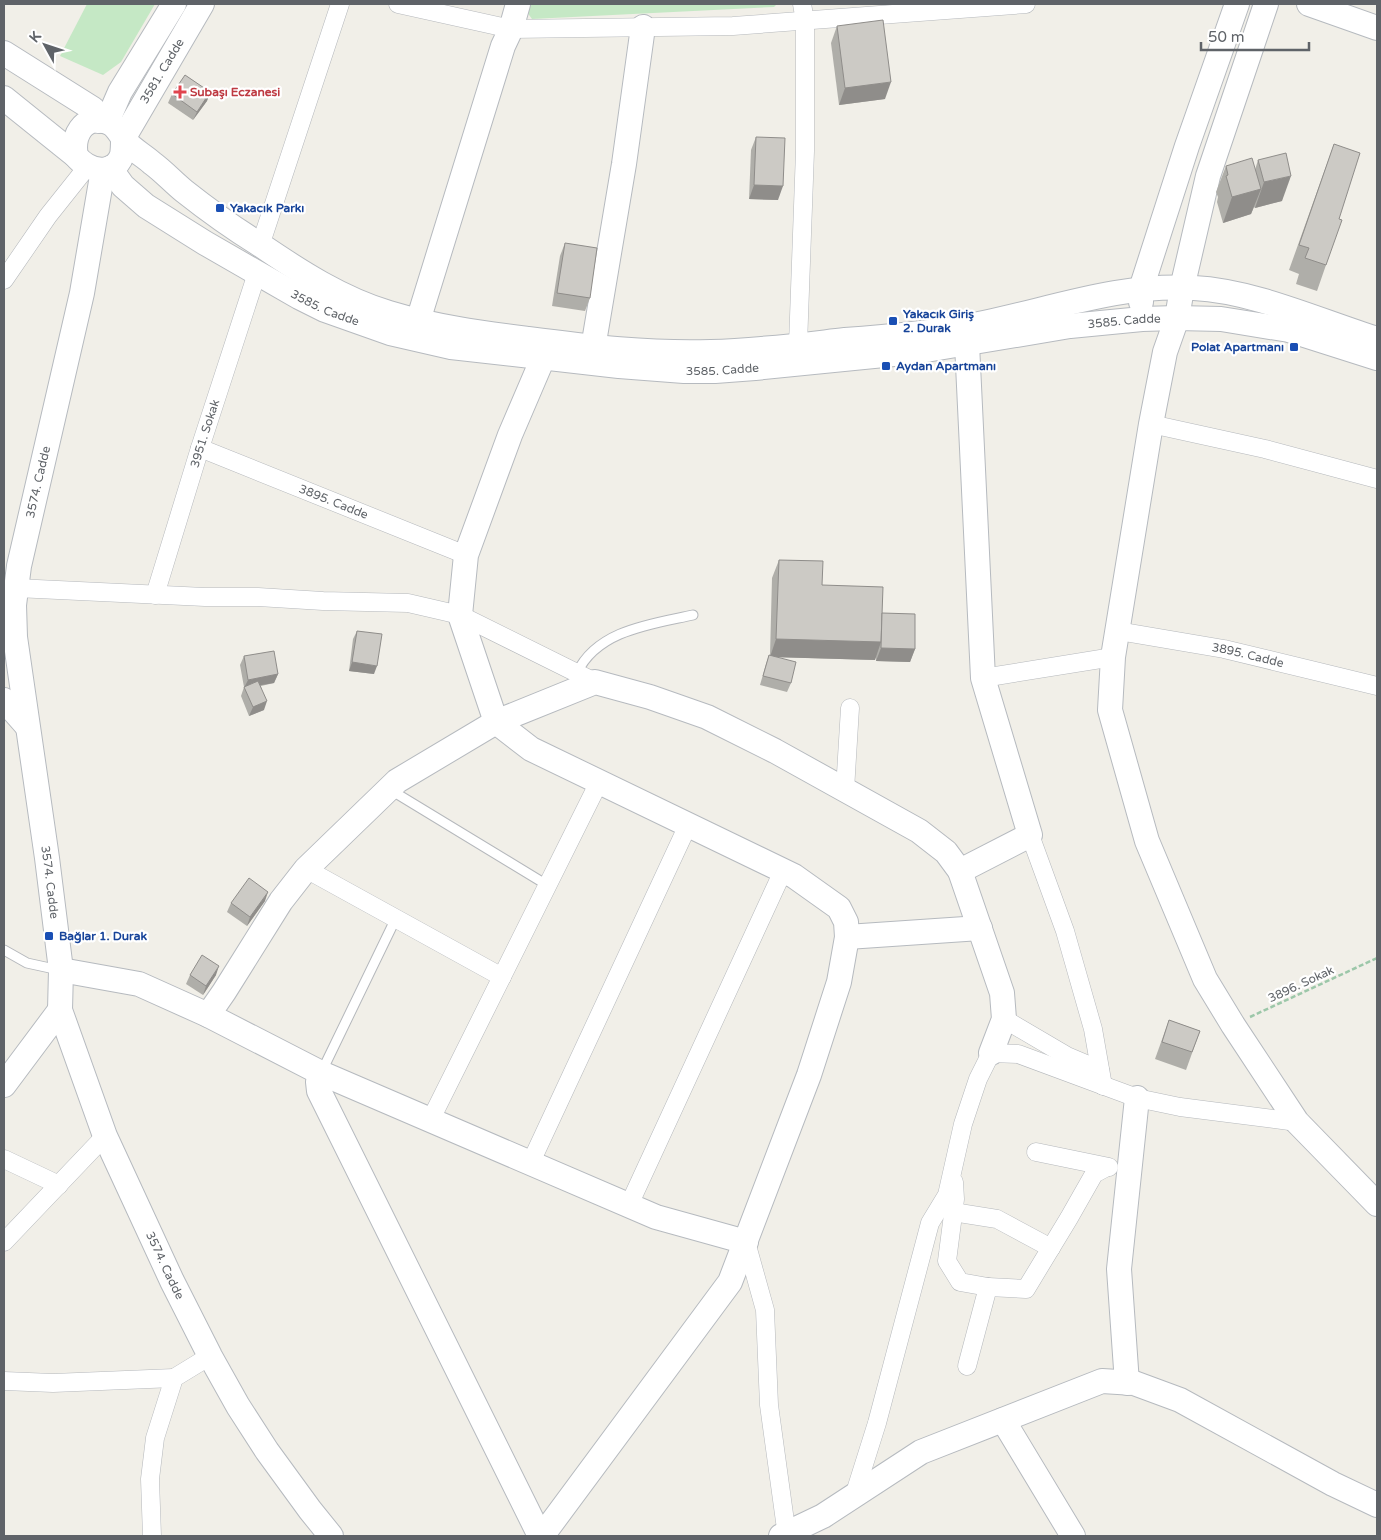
<svg xmlns="http://www.w3.org/2000/svg" width="1381" height="1540" font-family="'Varela Round',sans-serif">
  <style>
    .green { fill: #c5e8c5 }
    .lines { fill: none; stroke-linecap: round; stroke-linejoin: round }
    .lane-casing { stroke: #b5b8bc; stroke-width: 11 }
    .street-casing { stroke: #b5b8bc; stroke-width: 19 }
    .secondary-casing { stroke: #b6babf; stroke-width: 26 }
    .path { stroke: #9cc7a9; stroke-width: 2.5; stroke-dasharray: 5 2.5; stroke-linecap: butt }
    .lane { stroke: #fff; stroke-width: 9 }
    .street { stroke: #fff; stroke-width: 18 }
    .secondary { stroke: #fff; stroke-width: 24 }
    .wall { fill: #afaea9 }
    .shaded-wall { fill: #8f8d8a }
    .building { fill: #cccac5; stroke: #8f8d8a }
    .health-dot { fill: #e0444e; stroke: #fff; stroke-width: 2 }
    .transit-dot { fill: #1a4fb4; stroke: #fff; stroke-width: 2 }
    .labels { text-anchor: middle; dominant-baseline: central; stroke-width: 4.5; stroke-linejoin: round; paint-order: stroke }
    .street-label { font-size: 12px; fill: #5f6368; stroke: #fff }
    .health-label { font-size: 12px; font-weight: bold; fill: #be3a42; stroke: #fff; text-anchor: start }
    .transit-label { font-size: 12px; font-weight: bold; fill: #164399; stroke: #fff; text-anchor: start }
  </style>
  <rect width="100%" height="100%" fill="#f1efe8"/>
  <g class="green">
    <polygon points="87,4 155,4 121,62 103,75 60,56"/>
    <polygon points="525,4 777,4 774,7 532,19 524,8"/>
  </g>
  <g class="lines">
    <g class="lane-casing">
      <g id="lane">
        <path d="M577 673C597 630 652 624 693 615"/>
        <polyline points="389,789 547,885"/>
        <polyline points="4,950 27,963 59,970"/>
        <polyline points="322,1071 396,918"/>
      </g>
    </g>
    <g class="street-casing">
      <g id="street">
        <polyline points="398,4 511,29 733,26 1026,4"/>
        <polyline points="260,246 340,4"/>
        <polyline points="4,280 48,216 87,167"/>
        <polyline points="798,345 805,151 805,21 802,4"/>
        <polyline points="1151,424 1265,449 1377,479"/>
        <path id="s1" d="M200 448 466 555"/>
        <polyline points="16,588 205,597 258,597 323,601 408,603 460,615 595,682"/>
        <path id="s2" d="M155 595 200 448 257 273"/>
        <path id="s3" d="M1118 631 1224 649 1377 686"/>
        <polyline points="983,678 1113,657"/>
        <polyline points="845,790 850,708"/>
        <polyline points="1030,835 1065,931 1093,1029 1103,1086"/>
        <polyline points="306,869 502,977"/>
        <polyline points="1004,1019 1067,1056 1100,1070"/>
        <polyline points="431,1119 599,782"/>
        <polyline points="1036,1152 1109,1167"/>
        <polyline points="4,1159 59,1185"/>
        <polyline points="531,1162 688,825"/>
        <polyline points="954,1182 955,1199 947,1261 960,1282 988,1287 1026,1289 1069,1218 1094,1174 1107,1167"/>
        <polyline points="629,1205 783,871"/>
        <polyline points="953,1212 997,1219 1051,1248"/>
        <polyline points="4,1242 105,1136"/>
        <polyline points="746,1242 765,1310 769,1405 787,1536"/>
        <polyline points="967,1366 988,1287"/>
        <polyline points="4,1381 53,1383 174,1378"/>
        <polyline points="854,1496 877,1423 930,1223 947,1195 963,1124 978,1079 991,1053 1018,1054 1137,1098 1180,1107 1297,1122"/>
        <polyline points="152,1536 150,1479 155,1438 174,1378 210,1356"/>
      </g>
    </g>
    <g class="secondary-casing">
      <g id="secondary">
        <path d="M202 4 123 139C123 143 123 150 122 155 114 178 88 171 76 156 72 137 82 115 106 121 116 124 119 133 125 141 133 150 143 155 152 163 163 171 173 182 184 191 208 210 233 228 259 244 300 272 342 299 389 313 435 327 482 333 528 339 589 347 650 354 711 352 756 351 801 345 845 340 883 337 920 334 958 328 1037 315 1112 283 1194 288 1254 291 1319 321 1377 339"/>
        <polyline points="1266,4 1208,176 1182,288 1177,318 1165,352 1151,424 1113,657 1110,710 1147,841 1205,979 1233,1025 1297,1122 1377,1204"/>
        <polyline points="1309,4 1377,28"/>
        <polyline points="4,53 93,109 99,121"/>
        <polyline points="4,98 76,156"/>
        <polyline points="107,122 120,92 174,4"/>
        <path id="s4" d="M110 168 123 186 146 206 205 243 299 297 325 310 390 333 451 347 619 366 684 371H715L755 368 914 352 1070 326 1142 319 1177 318 1221 319 1289 330 1377 358"/>
        <path id="s5" d="M103 170 82 293 19 566 14 605 15 637 47 858 61 970 60 1010 105 1136 172 1281 210 1356 238 1406 267 1451 310 1510 331 1536"/>
        <polyline points="1141,302 1141,289 1187,146 1237,4"/>
        <polyline points="418,321 503,46 511,29 518,4"/>
        <polyline points="593,348 624,164 643,27"/>
        <polyline points="4,700 27,726"/>
        <polyline points="960,871 1030,835 983,678 967,344"/>
        <polyline points="847,937 980,928"/>
        <polyline points="61,970 139,984 208,1015 321,1073 656,1217 746,1242"/>
        <polyline points="208,1015 224,992 281,901 306,869 397,781 496,722 595,682 650,697 707,717 775,751 919,831 946,852 960,871 1002,993 1004,1019 991,1053"/>
        <polyline points="321,1073 318,1082 319,1091 540,1536"/>
        <polyline points="4,1085 60,1010"/>
        <polyline points="1127,1383 1119,1269 1137,1098"/>
        <polyline points="1003,1420 1073,1536"/>
        <polyline points="542,1536 730,1282 809,1075 839,982 847,937 846,922 839,908 794,876 531,749 496,722 460,615 466,555 510,435 543,358"/>
        <polyline points="781,1536 823,1516 921,1452 1102,1381 1134,1383 1180,1400 1333,1484 1377,1505"/>
      </g>
    </g>
    <polyline class="path" points="1250,1017 1377,958"/>
    <use href="#lane" class="lane"/>
    <use href="#street" class="street"/>
    <use href="#secondary" class="secondary"/>
  </g>
  <g class="wall">
    <polygon points="837,26 885,99 839,105 831,43"/>
    <polygon points="210,92 207,101 193,120 168,103 172,94"/>
    <polygon points="756,137 778,200 749,199 751,150"/>
    <polygon points="1334,144 1339,219 1326,265 1317,291 1296,284 1299,274 1289,270"/>
    <polygon points="1258,160 1282,201 1255,208 1254,207 1251,214 1223,223 1217,202 1218,197 1216,192 1226,166 1255,170"/>
    <polygon points="565,243 590,298 585,311 552,306 560,256"/>
    <polygon points="779,560 822,585 882,613 915,649 910,662 876,661 876,656 875,660 775,657 791,683 787,692 760,685 766,664 769,655 770,656 772,578"/>
    <polygon points="357,631 374,674 349,671 353,639"/>
    <polygon points="244,656 278,674 274,683 261,686 264,710 249,716 241,696 244,687 240,665"/>
    <polygon points="265,901 247,926 227,912 231,903"/>
    <polygon points="190,975 216,975 203,995 186,984"/>
    <polygon points="1169,1020 1200,1031 1186,1070 1155,1059"/>
  </g>
  <g class="shaded-wall">
    <polygon points="891,82 885,99 839,105 845,88"/>
    <polygon points="210,92 207,101 193,120 197,112"/>
    <polygon points="1291,176 1282,201 1255,208 1264,182"/>
    <polygon points="754,185 783,186 778,200 749,199"/>
    <polygon points="1261,189 1251,214 1223,223 1232,197"/>
    <polygon points="776,639 881,642 875,660 770,657"/>
    <polygon points="881,648 915,649 910,662 876,661"/>
    <polygon points="352,662 377,666 374,674 349,671"/>
    <polygon points="278,674 274,683 244,688 248,680"/>
    <polygon points="267,701 264,710 249,716 253,707"/>
    <polygon points="268,892 265,901 247,926 250,917"/>
    <polygon points="219,966 216,975 203,995 206,986"/>
  </g>
  <g class="building">
    <polygon points="883,20 891,82 845,88 837,26"/>
    <polygon points="185,75 210,92 197,112 172,94"/>
    <polygon points="756,137 785,138 783,186 754,185"/>
    <polygon points="1334,144 1360,153 1339,219 1342,220 1326,265 1305,258 1309,248 1299,245"/>
    <polygon points="1286,153 1291,176 1264,182 1258,160"/>
    <polygon points="1252,158 1261,189 1232,197 1226,176 1228,175 1226,166"/>
    <polygon points="565,243 597,248 590,298 557,293"/>
    <polygon points="779,560 823,561 822,585 883,587 881,642 776,639"/>
    <polygon points="882,613 915,614 915,649 881,648"/>
    <polygon points="357,631 382,634 377,666 352,662"/>
    <polygon points="274,651 278,674 248,680 244,656"/>
    <polygon points="769,655 796,662 791,683 763,676"/>
    <polygon points="258,681 267,701 253,707 244,687"/>
    <polygon points="249,878 268,892 250,917 231,903"/>
    <polygon points="202,955 219,966 206,986 190,975"/>
    <polygon points="1169,1020 1200,1031 1192,1052 1162,1042"/>
  </g>
  <path class="health-dot" d="M177.5 84.5h5v5h5v5h-5v5h-5v-5h-5v-5h5z"/>
  <g class="transit-dot">
    <rect x="215" y="203" width="10" height="10" rx="2.5"/>
    <rect x="888" y="316" width="10" height="10" rx="2.5"/>
    <rect x="1289" y="342" width="10" height="10" rx="2.5"/>
    <rect x="881" y="361" width="10" height="10" rx="2.5"/>
    <rect x="44" y="931" width="10" height="10" rx="2.5"/>
  </g>
  <g class="labels">
    <g class="street-label">
      <text transform="translate(162 71) rotate(-59)">3581. Cadde</text>
      <text stroke="none"><textPath href="#s4" startOffset="259">3585. Cadde</textPath></text>
      <text stroke="none"><textPath href="#s4" startOffset="1069">3585. Cadde</textPath></text>
      <text stroke="none"><textPath href="#s4" startOffset="664">3585. Cadde</textPath></text>
      <text stroke="none"><textPath href="#s2" startOffset="169">3951. Sokak</textPath></text>
      <text transform="translate(38 482) rotate(-77)">3574. Cadde</text>
      <text stroke="none"><textPath href="#s1" startOffset="144">3895. Cadde</textPath></text>
      <text stroke="none"><textPath href="#s3" startOffset="132">3895. Cadde</textPath></text>
      <text stroke="none"><textPath href="#s5" startOffset="724">3574. Cadde</textPath></text>
      <text transform="translate(1301 984) rotate(-25)">3896. Sokak</text>
      <text stroke="none"><textPath href="#s5" startOffset="1129">3574. Cadde</textPath></text>
    </g>
    <g class="health-label">
      <text x="190" y="92">Subaşı Eczanesi</text>
    </g>
    <g class="transit-label">
      <text x="230" y="208">Yakacık Parkı</text>
      <text x="903" y="314">Yakacık Giriş<tspan x="903" dy="14">2. Durak</tspan></text>
      <text x="1284" y="347" text-anchor="end">Polat Apartmanı</text>
      <text x="896" y="366">Aydan Apartmanı</text>
      <text x="59" y="936">Bağlar 1. Durak</text>
    </g>
  </g>
  <rect width="1381" height="1540" fill="none" stroke="#5f6368" stroke-width="10"/>
  <g transform="translate(45 45) rotate(310)" stroke="#ffffff" stroke-width="4" paint-order="stroke">
  <path d="M0-4L9 19L0 12L-9 19Z" fill="#5f6368"/>
  <text y="-8" font-size="14" font-weight="bold" text-anchor="middle" fill="#5f6368">K</text>
  </g>
  <path d="M1201 42v8h108v-8" fill="none" stroke="#5f6368" stroke-width="2.5"/>
  <text x="1208" y="42" font-size="15" fill="#5f6368" stroke="#ffffff" stroke-width="4" paint-order="stroke">50 m</text>
</svg>
